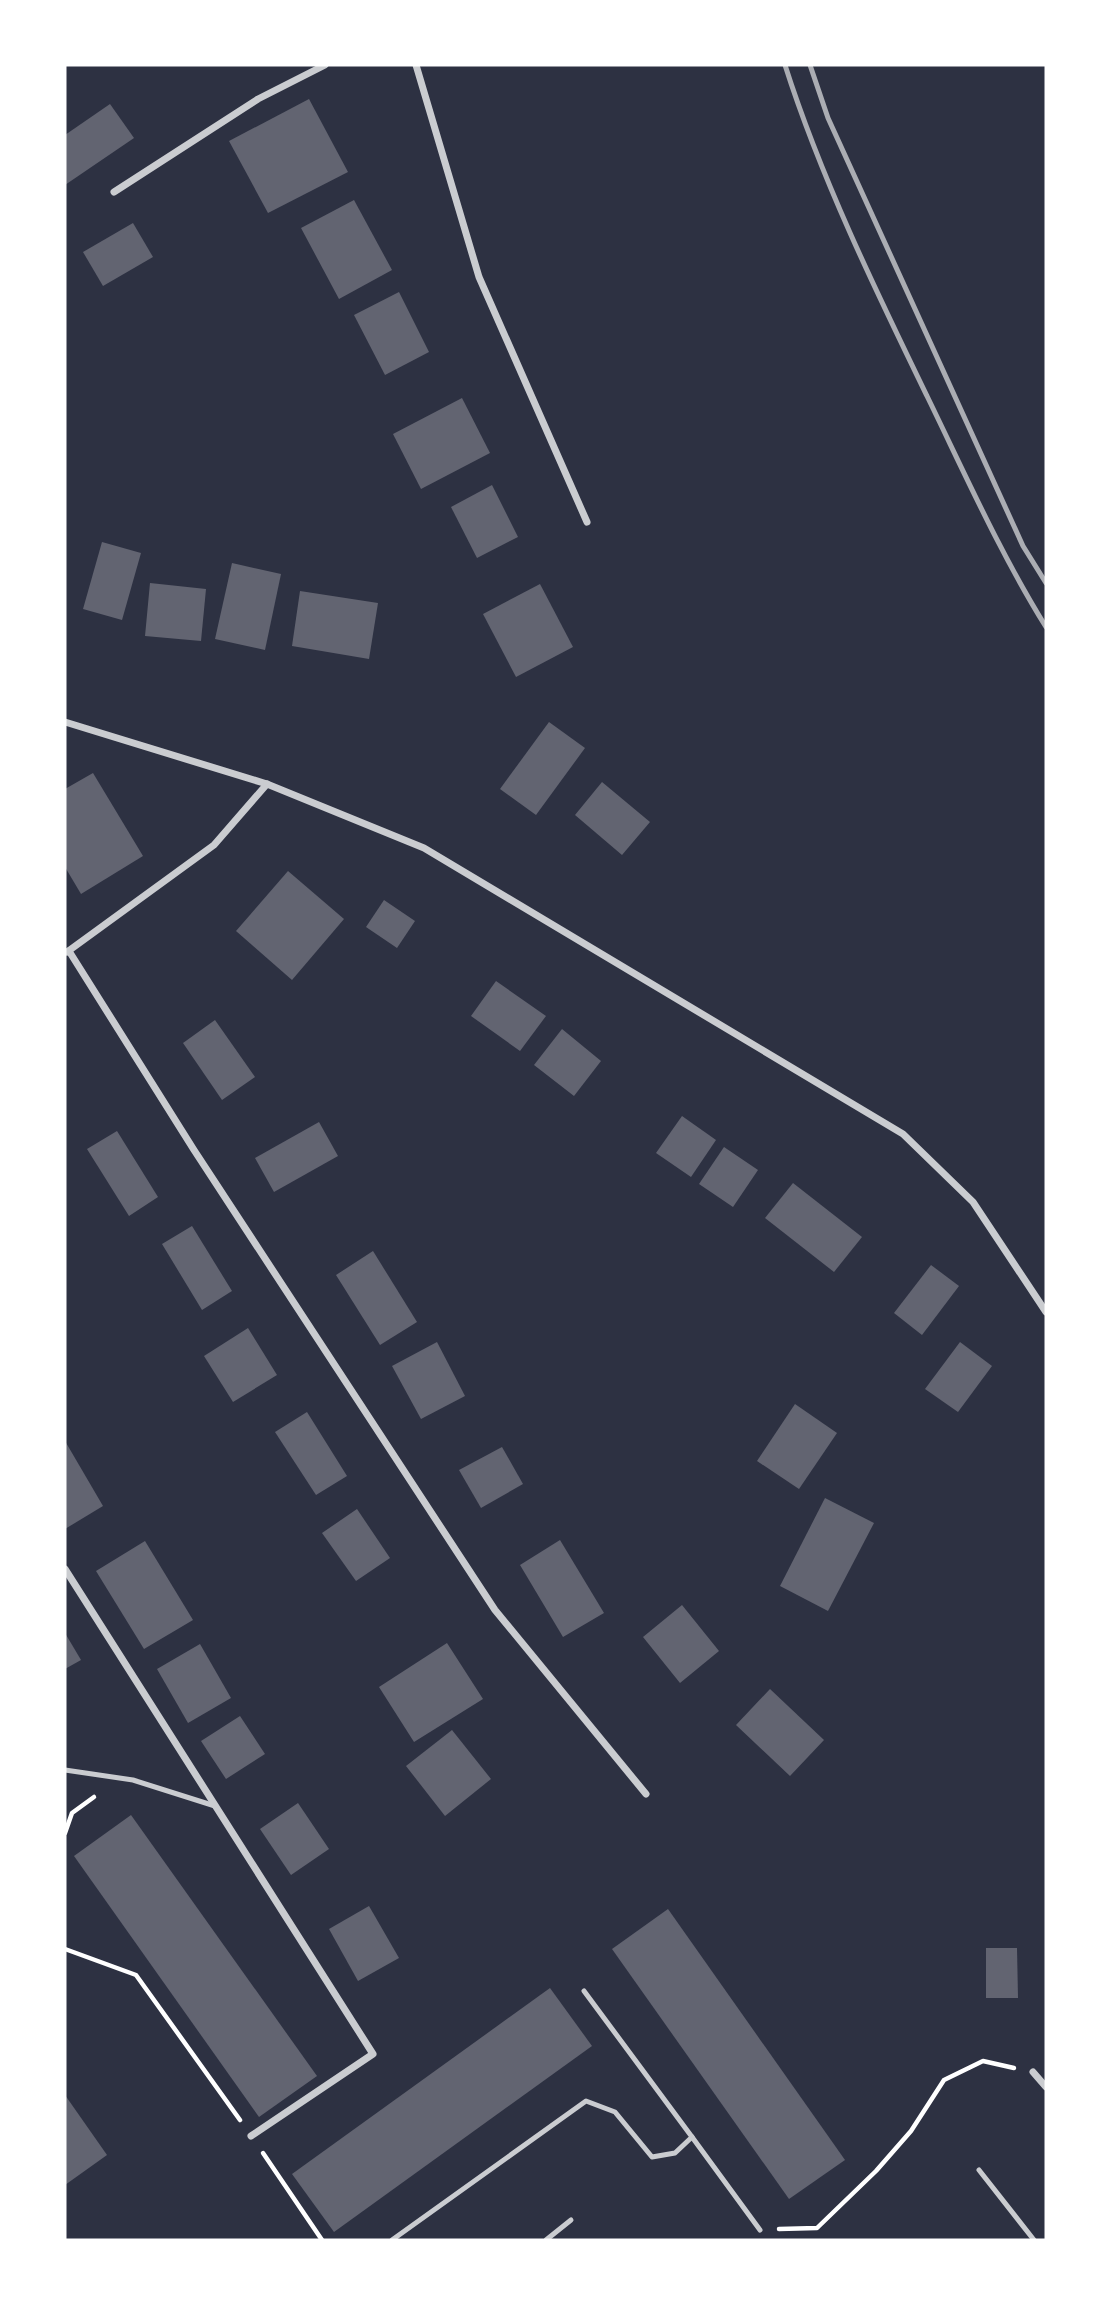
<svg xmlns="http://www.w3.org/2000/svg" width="1111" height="2305" font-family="Manrope,sans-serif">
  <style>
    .building { fill: #626471 }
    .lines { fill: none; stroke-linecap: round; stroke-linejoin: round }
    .path { stroke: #fff; stroke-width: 4.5 }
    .service { stroke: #caccd0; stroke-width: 5 }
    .minor { stroke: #caccd0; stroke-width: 7 }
    .rail { stroke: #abadb3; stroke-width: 5 }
  </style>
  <rect width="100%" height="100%" fill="#2d3142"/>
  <g class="building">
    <polygon points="309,99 348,172 268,213 229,141"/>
    <polygon points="110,104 134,138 65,185 65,135"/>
    <polygon points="354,200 392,270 339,299 301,228"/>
    <polygon points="133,223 153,257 103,286 83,252"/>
    <polygon points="399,292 429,352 385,375 354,315"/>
    <polygon points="462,398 490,453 421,489 393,434"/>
    <polygon points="492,485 518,537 477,558 451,507"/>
    <polygon points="102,542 141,553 122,620 83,609"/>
    <polygon points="232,563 281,574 265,650 215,639"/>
    <polygon points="150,583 206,589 201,641 145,636"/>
    <polygon points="540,584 573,647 516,677 483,614"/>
    <polygon points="300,591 378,603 369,659 292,646"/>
    <polygon points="549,722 585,748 536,815 500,789"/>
    <polygon points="93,773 143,856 81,894 65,867 65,789"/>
    <polygon points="602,782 650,822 622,855 575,815"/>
    <polygon points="288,871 344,919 292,980 236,931"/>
    <polygon points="384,900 415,921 397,948 366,927"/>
    <polygon points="496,981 546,1016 520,1051 471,1016"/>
    <polygon points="215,1020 255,1077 222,1100 183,1043"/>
    <polygon points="562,1029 601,1061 574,1096 534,1065"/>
    <polygon points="682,1116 716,1140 691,1177 656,1153"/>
    <polygon points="319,1122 338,1156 274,1192 255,1158"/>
    <polygon points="117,1131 158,1197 129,1216 87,1149"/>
    <polygon points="724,1147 758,1170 733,1207 699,1184"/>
    <polygon points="793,1183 862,1237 834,1272 765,1218"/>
    <polygon points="192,1226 232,1291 202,1310 162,1244"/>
    <polygon points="373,1251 417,1322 380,1345 336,1275"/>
    <polygon points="931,1265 959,1286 922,1335 894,1313"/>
    <polygon points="248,1328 277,1375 233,1402 204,1356"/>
    <polygon points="437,1342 465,1396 421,1419 392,1366"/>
    <polygon points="960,1342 992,1366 958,1412 925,1389"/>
    <polygon points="795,1404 837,1433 799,1489 757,1461"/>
    <polygon points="307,1412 347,1476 316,1495 275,1432"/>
    <polygon points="65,1441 103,1506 65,1529"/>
    <polygon points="502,1447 523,1484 481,1508 459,1470"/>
    <polygon points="825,1498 874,1523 828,1611 780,1586"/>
    <polygon points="357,1509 390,1558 356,1581 322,1533"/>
    <polygon points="560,1540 604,1613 563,1637 520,1565"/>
    <polygon points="145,1541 193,1620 144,1649 96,1571"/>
    <polygon points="682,1605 719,1651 680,1683 643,1637"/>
    <polygon points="65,1633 81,1660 65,1669"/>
    <polygon points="447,1643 483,1699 414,1742 379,1687"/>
    <polygon points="200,1644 231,1698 188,1723 157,1669"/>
    <polygon points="770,1689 824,1740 790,1776 736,1725"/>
    <polygon points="240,1716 265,1754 226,1779 201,1741"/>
    <polygon points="452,1730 491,1779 445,1816 406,1766"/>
    <polygon points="298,1803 329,1849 291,1875 260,1829"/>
    <polygon points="131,1815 317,2076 259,2117 74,1856"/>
    <polygon points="369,1906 399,1958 358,1981 329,1929"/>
    <polygon points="668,1909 845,2160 789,2199 612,1949"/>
    <polygon points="986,1948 1017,1948 1018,1998 986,1998"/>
    <polygon points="550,1988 592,2046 334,2232 292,2174"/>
    <polygon points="65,2095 107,2155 65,2185"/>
  </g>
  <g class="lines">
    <g class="path">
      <polyline points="65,1833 72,1813 94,1797"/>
      <polyline points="65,1949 136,1975 240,2120"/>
      <polyline points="263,2153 322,2240"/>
      <polyline points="779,2229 817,2228 876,2171 911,2131 944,2080 983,2061 1014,2068"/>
    </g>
    <g class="service">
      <polyline points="65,1770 133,1780 215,1806"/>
      <polyline points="692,2137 760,2230"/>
      <polyline points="979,2170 1034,2240"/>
      <polyline points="392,2240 586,2101 615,2112 652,2157 675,2153 692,2137 584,1991"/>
      <polyline points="546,2240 571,2220"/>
    </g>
    <g class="minor">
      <polyline points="416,65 479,277 587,522"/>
      <polyline points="114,192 258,99 325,65"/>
      <polyline points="65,722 267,784 424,848 903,1134 973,1202 1046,1312"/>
      <polyline points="69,951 194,1150 495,1610 646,1794"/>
      <polyline points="67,952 214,845 267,784"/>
      <polyline points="65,1569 373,2054 251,2136"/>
      <polyline points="1033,2072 1046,2087"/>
    </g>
    <g class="rail">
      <path d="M785 65C821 178 875 289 927 396 965 474 1000 553 1046 627"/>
      <polyline points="810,65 828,118 1023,546 1046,583"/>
    </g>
  </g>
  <rect width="1111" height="2305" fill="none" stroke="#ffffff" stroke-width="133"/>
</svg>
